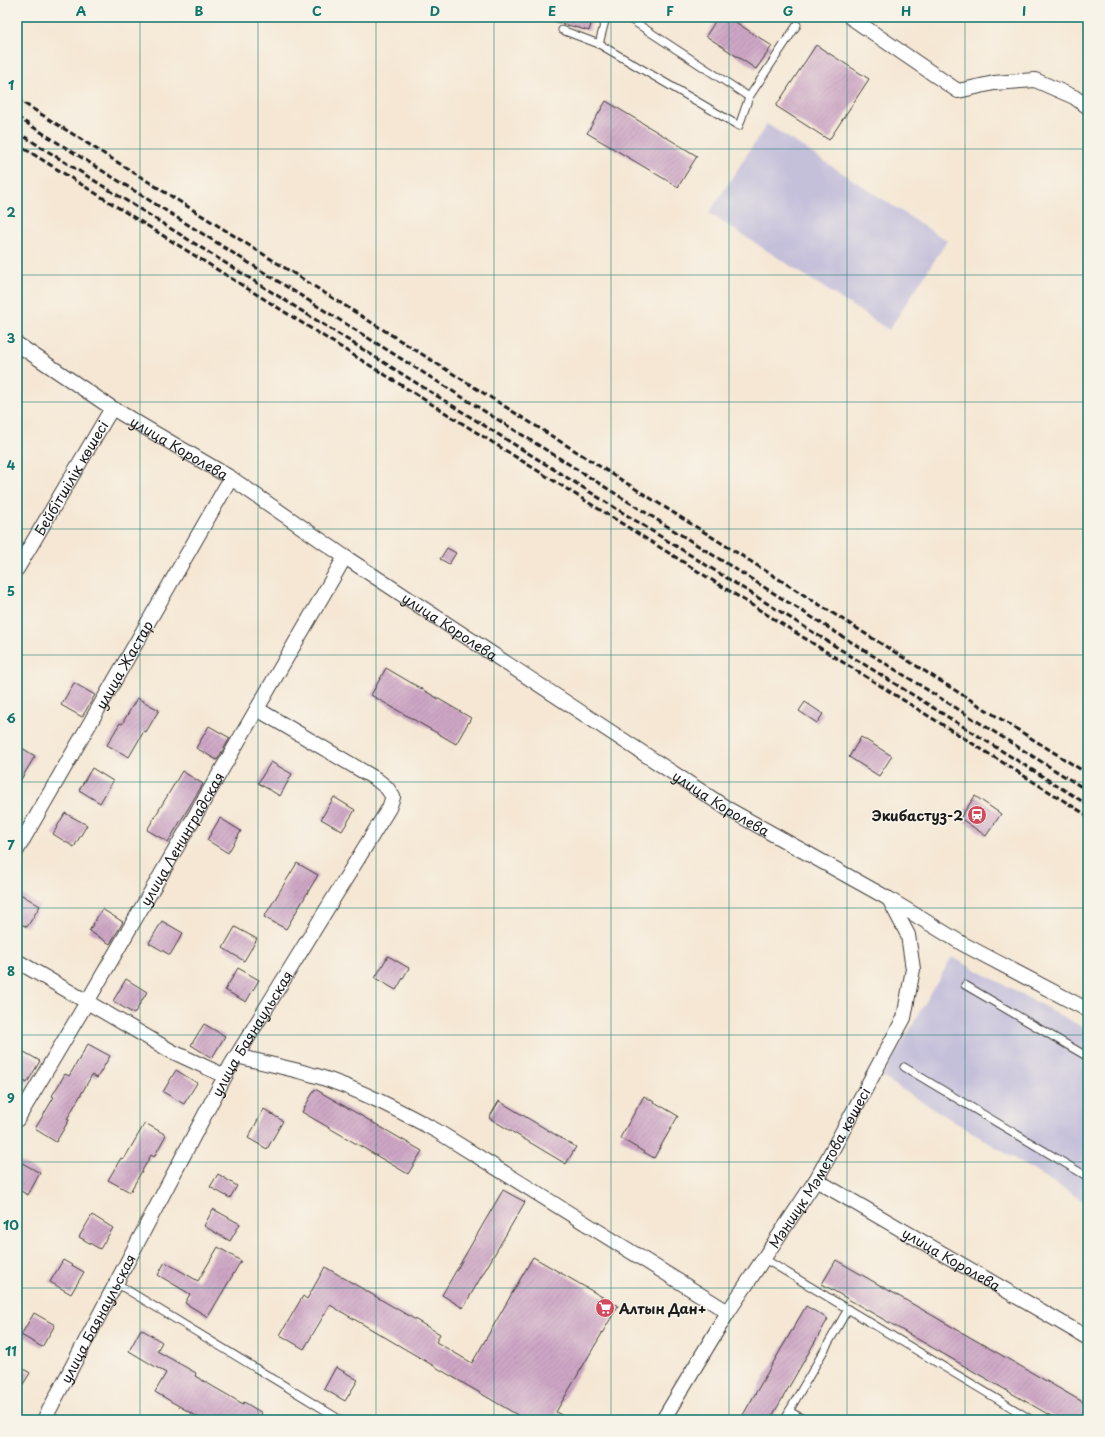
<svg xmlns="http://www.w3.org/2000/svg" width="1105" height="1437" font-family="'Playpen Sans',sans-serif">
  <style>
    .industrial { fill: #c5c0da }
    .building { fill: url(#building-hatch) }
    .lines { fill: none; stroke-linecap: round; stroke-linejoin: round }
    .service-casing { stroke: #3d3a38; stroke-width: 9 }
    .minor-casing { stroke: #3d3a38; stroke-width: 16 }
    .service { stroke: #fff; stroke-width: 7 }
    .minor { stroke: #fff; stroke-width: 14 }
    .rail { stroke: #1c1c1c; stroke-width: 3; stroke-dasharray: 6 3; stroke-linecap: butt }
    .grid { fill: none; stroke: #0f766e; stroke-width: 1; stroke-opacity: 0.55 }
    .labels { text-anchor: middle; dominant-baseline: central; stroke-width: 3.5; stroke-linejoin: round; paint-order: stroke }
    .street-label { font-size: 14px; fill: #1c1c1c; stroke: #f7f3e8 }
    .poi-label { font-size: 14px; font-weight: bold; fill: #1c1c1c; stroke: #f7f3e8; text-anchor: end }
    .neatline { fill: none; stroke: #0f766e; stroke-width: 1.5 }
    .grid-label { font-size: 13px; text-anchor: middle; font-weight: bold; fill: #0f766e }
  </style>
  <defs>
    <pattern id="building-hatch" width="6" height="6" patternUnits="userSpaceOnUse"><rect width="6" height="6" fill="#cda6c5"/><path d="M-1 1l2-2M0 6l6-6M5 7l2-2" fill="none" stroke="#af8ea9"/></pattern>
  </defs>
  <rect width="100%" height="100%" fill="#f7f3e8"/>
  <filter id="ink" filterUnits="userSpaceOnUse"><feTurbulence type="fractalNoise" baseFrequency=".025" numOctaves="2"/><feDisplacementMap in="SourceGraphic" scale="8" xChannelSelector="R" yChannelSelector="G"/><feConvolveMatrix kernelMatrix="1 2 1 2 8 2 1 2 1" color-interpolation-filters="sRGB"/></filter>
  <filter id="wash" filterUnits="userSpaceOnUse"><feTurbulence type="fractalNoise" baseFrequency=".012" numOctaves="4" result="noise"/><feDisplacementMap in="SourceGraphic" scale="16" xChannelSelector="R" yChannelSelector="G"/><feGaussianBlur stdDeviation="0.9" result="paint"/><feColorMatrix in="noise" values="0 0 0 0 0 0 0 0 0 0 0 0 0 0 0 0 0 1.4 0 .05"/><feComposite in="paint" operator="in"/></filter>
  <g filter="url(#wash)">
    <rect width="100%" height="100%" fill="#f5e7d4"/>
    <g class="industrial">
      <polygon points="767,124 947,241 889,330 709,213"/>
      <polygon points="952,957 1088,1030 1088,1204 882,1077"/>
    </g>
    <g id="blocks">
      <g class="building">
        <polygon points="551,17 593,17 589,31 550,20"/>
        <polygon points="718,17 728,17 772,46 756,69 706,36"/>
        <polygon points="816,45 869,79 829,140 776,106"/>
        <polygon points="606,101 697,156 678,187 587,133"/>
        <polygon points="447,548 456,553 449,564 440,559"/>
        <polygon points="386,668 471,718 456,744 371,695"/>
        <polygon points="74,683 95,695 82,717 61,705"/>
        <polygon points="137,698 159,710 146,732 144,731 129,757 107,745 120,723 122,724"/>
        <polygon points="805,702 823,714 817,723 799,711"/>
        <polygon points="209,726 230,738 217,760 196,748"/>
        <polygon points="861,737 892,756 879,776 849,757"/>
        <polygon points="17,745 35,756 17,786"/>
        <polygon points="271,762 292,774 280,796 258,783"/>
        <polygon points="92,768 113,781 100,803 79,790"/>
        <polygon points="182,771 203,784 168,842 147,830"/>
        <polygon points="975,796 1001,814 986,836 960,818"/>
        <polygon points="334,797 355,810 342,831 321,819"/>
        <polygon points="65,813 87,825 74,847 53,834"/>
        <polygon points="220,818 241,831 228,853 207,840"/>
        <polygon points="297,863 318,875 286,929 264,917"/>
        <polygon points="17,892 40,906 27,927 17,922"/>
        <polygon points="102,909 123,922 110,944 89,931"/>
        <polygon points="162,921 183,933 170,955 149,943"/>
        <polygon points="235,927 257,939 244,961 223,948"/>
        <polygon points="388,956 409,968 396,990 375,978"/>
        <polygon points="238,968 259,980 246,1002 225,990"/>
        <polygon points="126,979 147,992 134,1014 113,1001"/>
        <polygon points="204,1024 225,1036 212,1058 191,1045"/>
        <polygon points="88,1044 110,1056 97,1078 92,1075 67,1119 69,1120 56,1142 35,1129 54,1097 52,1096 65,1074 69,1076"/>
        <polygon points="17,1048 40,1061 27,1083 17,1077"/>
        <polygon points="176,1070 197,1083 184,1104 163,1092"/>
        <polygon points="315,1089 422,1151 408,1174 302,1112"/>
        <polygon points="644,1096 678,1116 654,1158 620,1138"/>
        <polygon points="499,1101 576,1147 566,1164 489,1118"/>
        <polygon points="264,1109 283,1121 267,1149 248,1138"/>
        <polygon points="145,1123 166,1135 154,1157 151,1155 130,1192 108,1180 121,1158 124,1159"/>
        <polygon points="17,1160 40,1173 28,1195 17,1189"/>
        <polygon points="218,1174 237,1186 230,1198 210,1187"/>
        <polygon points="503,1190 525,1202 463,1308 442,1295"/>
        <polygon points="213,1209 240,1224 230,1241 204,1226"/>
        <polygon points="92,1215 113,1228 100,1249 79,1237"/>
        <polygon points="218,1247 241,1261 208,1317 185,1303 190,1294 158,1275 165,1262 198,1281"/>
        <polygon points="533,1257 618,1306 556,1412 570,1420 526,1420 330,1305 304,1349 280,1335 303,1296 307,1299 325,1267 440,1334 436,1342 472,1363"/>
        <polygon points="63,1260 84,1272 71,1294 50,1282"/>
        <polygon points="836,1260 1088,1405 1088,1420 1058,1420 822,1284"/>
        <polygon points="806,1306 828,1319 770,1420 740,1420"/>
        <polygon points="34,1313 55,1325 42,1347 21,1335"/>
        <polygon points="141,1329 162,1342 157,1351 196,1373 195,1376 243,1404 244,1402 262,1413 258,1420 203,1420 155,1392 166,1373 129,1351"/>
        <polygon points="17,1365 30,1373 17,1394"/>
        <polygon points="336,1367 358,1380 345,1401 324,1389"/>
      </g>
    </g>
  </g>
  <g filter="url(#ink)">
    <use href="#blocks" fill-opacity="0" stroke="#3d3a38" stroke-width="1"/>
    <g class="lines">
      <g class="service-casing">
        <g id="service">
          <polyline points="627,17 749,97"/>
          <polyline points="562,30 599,44 739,126 749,97 797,25"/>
          <polyline points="599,44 606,17"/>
          <polyline points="965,985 1088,1057"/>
          <polyline points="904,1067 1088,1177"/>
          <polyline points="763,1258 1032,1420"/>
          <polyline points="116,1283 341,1420"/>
          <polyline points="789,1411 805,1420"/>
          <polyline points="784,1420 848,1309"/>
        </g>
      </g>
      <g class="minor-casing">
        <g id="minor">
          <polyline points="850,17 958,91 994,83 1035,80 1074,97 1088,107"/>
          <path id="s1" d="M17 344 112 408 231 478 345 557 728 809 889 899 963 944 1088 1010"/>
          <path id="s2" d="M17 569 112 408"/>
          <path id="s3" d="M17 850 231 478"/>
          <polyline points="17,961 171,1051 225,1076"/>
          <path d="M237 1056C263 1063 290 1068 317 1076 359 1089 398 1110 437 1131L728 1312"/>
          <path id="s4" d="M17 1120 87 1002 345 557"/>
          <path id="s5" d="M816 1180 1088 1338"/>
          <path id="s6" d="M44 1420 231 1065 389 808 393 797 387 788 376 779 257 709"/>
          <path id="s7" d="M663 1420 728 1312 816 1180 904 1018 913 969 908 935 889 899"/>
        </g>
      </g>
      <use href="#service" class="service"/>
      <use href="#minor" class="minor"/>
      <g class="rail">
        <polyline points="17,99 1088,774"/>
        <polyline points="17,117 1088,791"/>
        <polyline points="17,132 1088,805"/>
        <polyline points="17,144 1088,816"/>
      </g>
    </g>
  </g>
  <path class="grid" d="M140 17V1420M258 17V1420M376 17V1420M494 17V1420M611 17V1420M729 17V1420M847 17V1420M965 17V1420M17 149H1088M17 275H1088M17 402H1088M17 529H1088M17 655H1088M17 782H1088M17 908H1088M17 1035H1088M17 1162H1088M17 1288H1088"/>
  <defs>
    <g id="station-disc" transform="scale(1)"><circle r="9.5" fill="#d1495b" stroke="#f7f3e8"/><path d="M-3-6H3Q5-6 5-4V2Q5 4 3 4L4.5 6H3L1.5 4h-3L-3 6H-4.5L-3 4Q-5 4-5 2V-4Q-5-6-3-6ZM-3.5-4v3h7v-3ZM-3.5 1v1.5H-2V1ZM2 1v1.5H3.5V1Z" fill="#fff"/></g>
    <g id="supermarket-disc" transform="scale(1)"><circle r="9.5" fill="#d1495b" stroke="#f7f3e8"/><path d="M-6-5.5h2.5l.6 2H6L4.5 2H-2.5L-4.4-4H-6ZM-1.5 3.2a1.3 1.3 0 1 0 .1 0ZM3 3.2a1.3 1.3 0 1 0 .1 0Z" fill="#fff"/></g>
  </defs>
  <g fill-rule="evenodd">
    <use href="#station-disc" x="977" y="815"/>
    <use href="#supermarket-disc" x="605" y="1308"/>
  </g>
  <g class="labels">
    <g class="street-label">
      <text stroke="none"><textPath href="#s1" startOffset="193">улица Королева</textPath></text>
      <text stroke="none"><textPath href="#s2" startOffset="106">Бейбітшілік көшесі</textPath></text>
      <text stroke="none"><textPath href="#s1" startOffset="517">улица Королева</textPath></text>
      <text stroke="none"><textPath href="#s3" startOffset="214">улица Жастар</textPath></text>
      <text stroke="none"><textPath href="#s1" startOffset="841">улица Королева</textPath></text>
      <text stroke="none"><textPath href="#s4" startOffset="326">улица Ленинградская</textPath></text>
      <text stroke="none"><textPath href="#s6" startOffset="439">улица Баянаульская</textPath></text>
      <text stroke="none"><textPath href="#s7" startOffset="297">Мәншүк Мәметова көшесі</textPath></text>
      <text stroke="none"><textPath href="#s5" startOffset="157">улица Королева</textPath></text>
      <text stroke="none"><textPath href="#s6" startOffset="115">улица Баянаульская</textPath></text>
    </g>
    <g class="poi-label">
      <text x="963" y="815">Экибастуз-2</text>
      <text x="619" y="1308" text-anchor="start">Алтын Дан+</text>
    </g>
  </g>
  <rect width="1105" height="1437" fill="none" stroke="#f7f3e8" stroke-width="44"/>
  <rect x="22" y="22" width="1061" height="1393" class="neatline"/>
  <g class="grid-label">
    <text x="81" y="16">A</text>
    <text x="199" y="16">B</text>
    <text x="317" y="16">C</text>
    <text x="435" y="16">D</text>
    <text x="552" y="16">E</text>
    <text x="670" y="16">F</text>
    <text x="788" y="16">G</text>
    <text x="906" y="16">H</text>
    <text x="1024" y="16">I</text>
    <text x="11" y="90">1</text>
    <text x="11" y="217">2</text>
    <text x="11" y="343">3</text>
    <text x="11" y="470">4</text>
    <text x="11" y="596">5</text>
    <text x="11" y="723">6</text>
    <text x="11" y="850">7</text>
    <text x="11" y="976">8</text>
    <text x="11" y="1103">9</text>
    <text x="11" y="1230">10</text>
    <text x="11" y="1356">11</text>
  </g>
</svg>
